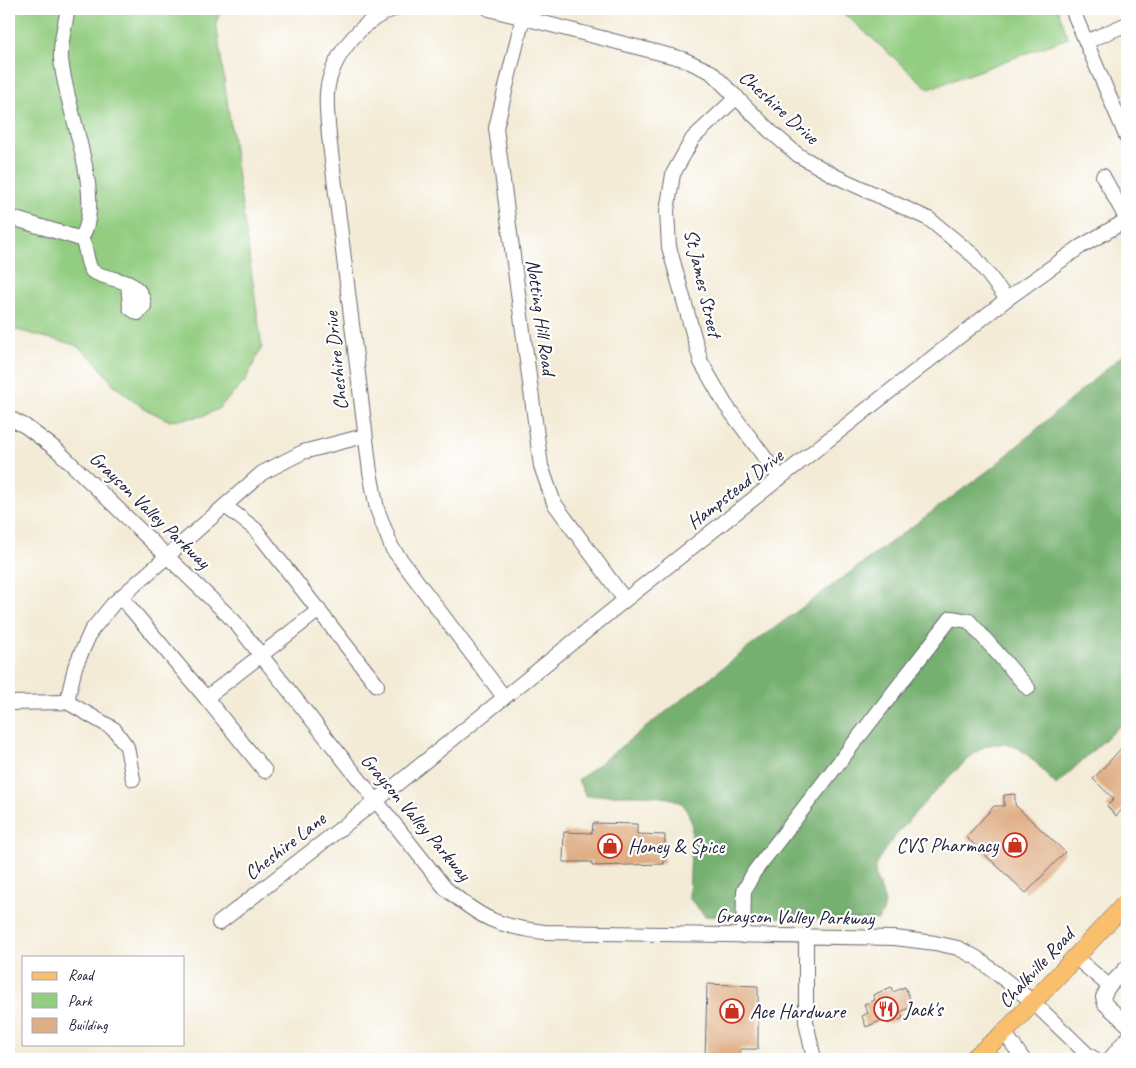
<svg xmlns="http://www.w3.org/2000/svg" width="1136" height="1068" font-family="Caveat,sans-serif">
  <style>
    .green { fill: #93cd81; stroke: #5a785e }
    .forest { fill: #76b06f; stroke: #4c6955 }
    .building { fill: #dfae85 }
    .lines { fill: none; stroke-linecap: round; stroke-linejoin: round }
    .minor-casing { stroke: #6b6871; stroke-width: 16 }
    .major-casing { stroke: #6b6871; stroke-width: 19 }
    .minor { stroke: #fff; stroke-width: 14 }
    .major { stroke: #f9bf6d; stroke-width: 18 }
    .labels { text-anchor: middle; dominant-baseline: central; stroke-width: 4.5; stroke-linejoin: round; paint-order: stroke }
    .street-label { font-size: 20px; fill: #22223b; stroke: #fff }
    .poi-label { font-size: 20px; fill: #22223b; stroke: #fff; text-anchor: start }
  </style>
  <rect width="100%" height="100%" fill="#fff"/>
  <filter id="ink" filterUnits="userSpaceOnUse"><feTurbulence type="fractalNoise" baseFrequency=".02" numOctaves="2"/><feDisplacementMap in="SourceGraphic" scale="10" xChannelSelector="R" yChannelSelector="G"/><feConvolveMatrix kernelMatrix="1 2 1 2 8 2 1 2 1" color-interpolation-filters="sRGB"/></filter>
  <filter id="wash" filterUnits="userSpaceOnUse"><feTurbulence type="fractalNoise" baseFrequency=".0096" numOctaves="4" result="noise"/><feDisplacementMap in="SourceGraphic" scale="20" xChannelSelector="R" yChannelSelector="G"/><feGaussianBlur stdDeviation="1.12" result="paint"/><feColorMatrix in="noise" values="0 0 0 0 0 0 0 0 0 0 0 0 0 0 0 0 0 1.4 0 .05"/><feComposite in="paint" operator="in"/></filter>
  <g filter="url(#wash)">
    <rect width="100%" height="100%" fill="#f3ebd6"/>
    <g class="green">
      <polygon points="9,9 222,9 216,22 262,347 244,383 218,409 203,416 170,421 143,408 114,385 93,358 75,345 9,328"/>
      <polygon points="833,9 1058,9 1068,38 929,89 848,17"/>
    </g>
    <path class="forest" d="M1127 351V719L1056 785C1043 772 1027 748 1008 745 1000 743 988 744 982 748 960 762 887 840 877 863 868 883 897 898 878 920L705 916 689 898 692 824C690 818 687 807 681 803 663 791 609 796 586 796L578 780 769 632 993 467Z"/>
    <g id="blocks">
      <g class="building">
        <polygon points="1127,742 1127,804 1116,816 1107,806 1114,799 1093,779"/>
        <polygon points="1015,794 1015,805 1065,852 1026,893 966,837 994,806 1004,806 1004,795"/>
        <polygon points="593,823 637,824 637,834 665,835 664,864 592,866 592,862 563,862 564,832 592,833"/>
        <polygon points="707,984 758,986 758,1049 740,1049 740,1059 705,1059"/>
        <polygon points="891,987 893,992 905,987 913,1006 900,1012 903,1018 888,1024 885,1019 866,1027 862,1016 868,1013 864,1004 875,1000 873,995"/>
      </g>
    </g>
  </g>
  <g filter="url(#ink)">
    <use href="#blocks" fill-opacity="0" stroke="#6b6871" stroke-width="1"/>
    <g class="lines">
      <g class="minor-casing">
        <g id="minor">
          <path d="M68 9C65 25 60 42 61 58 64 107 107 196 81 239"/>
          <path d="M394 9C361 20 330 58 327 93 326 107 328 122 329 136L370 472 377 509 392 548 504 697"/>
          <polyline points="489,9 683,59 711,72 770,131 798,155 835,176 929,219 974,256 1007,299"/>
          <polyline points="1072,9 1127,138"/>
          <polyline points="523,17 496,128 541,466 554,503 625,600"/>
          <polyline points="1086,42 1127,24"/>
          <polyline points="737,97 693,138 673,174 667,211 669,247 701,362 725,404 780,478"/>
          <polyline points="1103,176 1127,220"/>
          <path d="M9 217 81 239C88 248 85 261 92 271 112 283 142 277 144 306L138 313 130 308 128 282"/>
          <path d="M9 418 25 426 57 450 234 621 445 888C482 919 497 926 544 932L895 938 935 943 958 948 977 958 1033 1002 1087 1054 1095 1059"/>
          <polyline points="225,506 255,529 377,685"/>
          <polyline points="121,597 206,698 319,610"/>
          <polyline points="206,698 265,771"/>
          <polyline points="67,702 75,667 91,631 113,604 262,473 303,452 364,436"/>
          <polyline points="9,703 67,702 114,729 127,747 133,779"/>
          <polyline points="219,923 376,801 625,600 1007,299 1080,247 1127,220"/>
          <polyline points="743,936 744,891 754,872 951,618 969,621 1028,688"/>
          <polyline points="806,937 806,1022 814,1059"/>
          <polyline points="1075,957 1109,986 1127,967"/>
          <polyline points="1109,986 1103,997 1105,1004 1127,1024"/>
          <polyline points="1004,1032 1023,1059"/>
          <polyline points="1110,1059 1127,1038"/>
        </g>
      </g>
      <g class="major-casing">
        <polyline id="major" points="973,1059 1006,1031 1127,902"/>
      </g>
      <use href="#minor" class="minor"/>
      <use href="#major" class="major"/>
    </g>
  </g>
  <defs>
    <g id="shop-ring" transform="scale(1.25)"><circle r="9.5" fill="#fff" stroke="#c8321e" stroke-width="1.5"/><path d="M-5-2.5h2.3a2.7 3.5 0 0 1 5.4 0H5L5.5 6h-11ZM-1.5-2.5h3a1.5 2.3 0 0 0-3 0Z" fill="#c8321e"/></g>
    <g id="restaurant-ring" transform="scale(1.25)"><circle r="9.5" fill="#fff" stroke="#c8321e" stroke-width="1.5"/><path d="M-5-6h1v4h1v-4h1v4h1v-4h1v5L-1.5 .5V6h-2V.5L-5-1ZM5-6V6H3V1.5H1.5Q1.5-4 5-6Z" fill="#c8321e"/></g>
  </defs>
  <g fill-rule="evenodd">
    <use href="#shop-ring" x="1015" y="845"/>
    <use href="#shop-ring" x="610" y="846"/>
    <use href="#restaurant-ring" x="886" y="1009"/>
    <use href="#shop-ring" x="732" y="1011"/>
  </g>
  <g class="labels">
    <g class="street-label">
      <text transform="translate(779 107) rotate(42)">Cheshire Drive</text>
      <text transform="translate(703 283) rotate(77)">St James Street</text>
      <text transform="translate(541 317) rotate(82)">Notting Hill Road</text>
      <text transform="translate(336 361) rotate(-96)">Cheshire Drive</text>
      <text transform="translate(735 489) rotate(-38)">Hampstead Drive</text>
      <text transform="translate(150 510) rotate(44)">Grayson Valley Parkway</text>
      <text transform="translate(416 817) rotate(50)">Grayson Valley Parkway</text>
      <text transform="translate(285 846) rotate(-38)">Cheshire Lane</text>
      <text transform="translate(795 917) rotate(1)">Grayson Valley Parkway</text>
      <text transform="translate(1036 968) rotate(-47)">Chalkville Road</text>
    </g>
    <g class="poi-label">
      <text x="998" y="845" text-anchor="end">CVS Pharmacy</text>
      <text x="628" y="846">Honey &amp; Spice</text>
      <text x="904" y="1009">Jack's</text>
      <text x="750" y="1011">Ace Hardware</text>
    </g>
  </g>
  <rect width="1136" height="1068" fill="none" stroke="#fff" stroke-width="30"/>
  <rect x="22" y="956" width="162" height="90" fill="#ffffff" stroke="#a7a7b1"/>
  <rect x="32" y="972" width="25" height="8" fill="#f9bf6d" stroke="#a7a7b1"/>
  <text x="68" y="980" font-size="15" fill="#22223b">Road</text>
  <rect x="32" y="993" width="25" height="15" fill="#93cd81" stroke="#a7a7b1"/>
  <text x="68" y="1006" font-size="15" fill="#22223b">Park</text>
  <rect x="32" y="1018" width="25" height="15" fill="#dfae85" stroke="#a7a7b1"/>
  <text x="68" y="1030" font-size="15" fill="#22223b">Building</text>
</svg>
